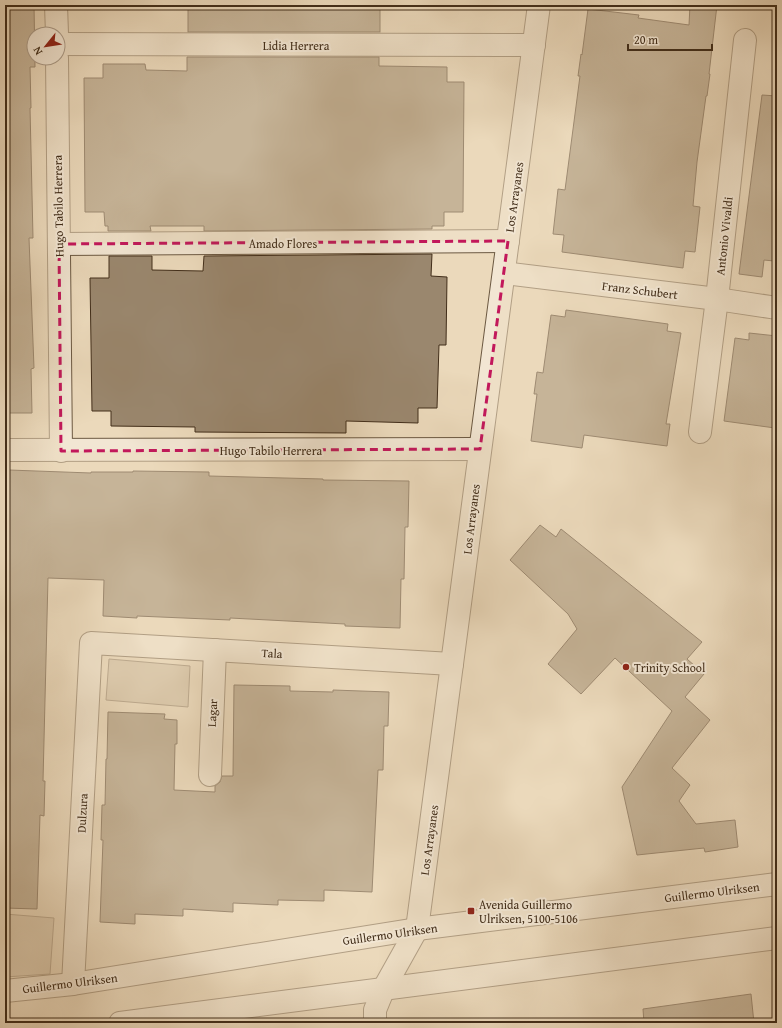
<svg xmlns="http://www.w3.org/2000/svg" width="782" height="1028" font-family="'Gentium Book Plus',serif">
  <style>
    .green { fill: #cebca0; stroke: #88755d }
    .building { fill: #9a876e; stroke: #422e1a }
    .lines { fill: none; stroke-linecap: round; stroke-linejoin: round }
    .minor-casing { stroke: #6c5942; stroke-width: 24 }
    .minor { stroke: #f2e6d3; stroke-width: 22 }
    .marked { fill: none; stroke: #c2185b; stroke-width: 3; stroke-dasharray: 8 5; stroke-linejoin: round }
    .poi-dot { fill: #8f2418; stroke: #f2e6d3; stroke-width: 1.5 }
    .labels { text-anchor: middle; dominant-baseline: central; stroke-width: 4; stroke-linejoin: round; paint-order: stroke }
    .street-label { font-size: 12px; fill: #422e1a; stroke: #f2e6d3 }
    .poi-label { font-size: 12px; fill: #422e1a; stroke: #f2e6d3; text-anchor: start }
  </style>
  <rect width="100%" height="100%" fill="#ebd9bb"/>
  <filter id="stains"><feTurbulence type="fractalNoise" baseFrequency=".005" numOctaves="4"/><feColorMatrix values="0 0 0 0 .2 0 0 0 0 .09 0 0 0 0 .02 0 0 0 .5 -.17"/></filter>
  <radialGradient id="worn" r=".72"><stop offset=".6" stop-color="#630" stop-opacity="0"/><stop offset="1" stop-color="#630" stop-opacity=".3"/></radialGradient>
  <g class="green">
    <polygon points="109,659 190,666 188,707 106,700"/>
    <polygon points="5,914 54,918 50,974 5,977"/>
  </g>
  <g class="building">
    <polygon points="5,5 34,5 35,67 30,67 31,108 30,108 33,238 29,238 34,368 31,369 32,413 5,413"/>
    <rect x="188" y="5" width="192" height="27"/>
    <polygon points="690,5 717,5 709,74 710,74 707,96 706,96 697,162 693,206 700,207 695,252 685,251 683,268 562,252 564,235 553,234 558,189 565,190 580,76 578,76 581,54 582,55 588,9 639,15 638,18 689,25"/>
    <polygon points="187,57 379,57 379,66 447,67 447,82 464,82 463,212 444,212 444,226 432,226 432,229 204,231 204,226 150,226 151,231 108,231 108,226 105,226 104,212 85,212 84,78 103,78 103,64 145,64 146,70 187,71"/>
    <polygon points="762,95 777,96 777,239 774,261 764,260 762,277 739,274"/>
    <polygon points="432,254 431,276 447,277 446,345 439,345 437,408 418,408 418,423 346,421 346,433 195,432 195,427 111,426 111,411 92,411 90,278 109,278 109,256 152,256 152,270 203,271 204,256"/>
    <polygon points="566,310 668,324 667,331 681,333 666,424 670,424 667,446 584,435 582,448 531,441 537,394 534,394 537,372 543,373 551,315 565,317"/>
    <polygon points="749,333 777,336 777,413 775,428 724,421 735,338 749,340"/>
    <polygon points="9,470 91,473 91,472 133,472 133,471 209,472 209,476 323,479 323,480 409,481 408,527 405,527 404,579 401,579 400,628 345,626 345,624 230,618 230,620 137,616 137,618 103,616 104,580 48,578 43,781 45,781 44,816 40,815 37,909 5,908 5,548 8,548"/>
    <polygon points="540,525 556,537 561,529 702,642 687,659 704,674 685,697 710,720 672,768 690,785 679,801 696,824 735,820 738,847 705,852 704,848 637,855 622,787 672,711 615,658 581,694 548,664 577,629 568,614 510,560"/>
    <polygon points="234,685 290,686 290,691 333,692 333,690 389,692 388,726 384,726 383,770 378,770 372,892 324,890 324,901 278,900 278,905 233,903 233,912 183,909 183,916 135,914 135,924 100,922 103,840 101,840 102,805 105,805 106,759 107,759 108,712 165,714 164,719 177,720 177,744 175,744 174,790 215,792 215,786 220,782 222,776 233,776"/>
    <polygon points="751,994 754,1023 644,1023 643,1009"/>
  </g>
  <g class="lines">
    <g class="minor-casing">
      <g id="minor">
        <polyline points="56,5 57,34"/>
        <polyline points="58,44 534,45"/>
        <polyline points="57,58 61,451"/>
        <polyline points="59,244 508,241"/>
        <polyline points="504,273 717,299 777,308"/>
        <polyline points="700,432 717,299 745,40"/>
        <polyline points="5,450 480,449"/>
        <polyline points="210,775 215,650"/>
        <polyline points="73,984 91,643 452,664"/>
        <polyline points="5,991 73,984 417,929 777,884"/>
        <polyline points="120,1023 777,938"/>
        <polyline points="375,1023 375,1010 384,988 417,929 539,5"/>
      </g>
    </g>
    <use href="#minor" class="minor"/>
  </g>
  <path d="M0 0H782V1028H0ZM508 241 480 449 61 451 59 244Z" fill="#ebd9bb" fill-opacity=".55" fill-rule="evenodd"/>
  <path class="marked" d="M508 241 480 449 61 451 59 244Z"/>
  <g class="poi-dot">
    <circle cx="626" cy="667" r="4"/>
    <rect x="467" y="907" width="8" height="8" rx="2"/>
  </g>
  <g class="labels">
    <g class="street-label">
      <text x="296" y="45">Lidia Herrera</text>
      <text transform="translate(514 197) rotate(-82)">Los Arrayanes</text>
      <text transform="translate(58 206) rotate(-91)">Hugo Tabilo Herrera</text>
      <text transform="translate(724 236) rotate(-84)">Antonio Vivaldi</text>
      <text x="283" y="243">Amado Flores</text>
      <text transform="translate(640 290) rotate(7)">Franz Schubert</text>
      <text x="271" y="450">Hugo Tabilo Herrera</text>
      <text transform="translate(471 519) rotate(-83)">Los Arrayanes</text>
      <text transform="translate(272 653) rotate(3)">Tala</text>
      <text transform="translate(212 713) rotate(-87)">Lagar</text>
      <text transform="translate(82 813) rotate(-87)">Dulzura</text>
      <text transform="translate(429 840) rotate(-82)">Los Arrayanes</text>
      <text transform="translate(712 892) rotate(-7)">Guillermo Ulriksen</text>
      <text transform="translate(390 934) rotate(-8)">Guillermo Ulriksen</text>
      <text transform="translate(70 983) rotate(-7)">Guillermo Ulriksen</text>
    </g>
    <g class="poi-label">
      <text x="634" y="667">Trinity School</text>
      <text x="479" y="904">Avenida Guillermo<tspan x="479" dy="14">Ulriksen, 5100-5106</tspan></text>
    </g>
  </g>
  <rect width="782" height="1028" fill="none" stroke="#ebd9bb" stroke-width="20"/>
  <rect x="6" y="6" width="770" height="1016" fill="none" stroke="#422e1a" stroke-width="2"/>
  <rect x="10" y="10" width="762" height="1008" fill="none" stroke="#422e1a"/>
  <g transform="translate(46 46) rotate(240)"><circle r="19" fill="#f2e6d3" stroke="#ac9c89"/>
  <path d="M0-3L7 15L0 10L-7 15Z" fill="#8f2418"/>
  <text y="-6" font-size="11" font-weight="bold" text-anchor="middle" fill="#422e1a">N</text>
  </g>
  <path d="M628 44v6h84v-6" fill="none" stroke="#422e1a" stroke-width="2"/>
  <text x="634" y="44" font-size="12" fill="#422e1a" stroke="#f2e6d3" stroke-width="3" paint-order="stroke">20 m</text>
  <rect width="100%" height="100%" filter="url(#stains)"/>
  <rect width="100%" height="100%" fill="url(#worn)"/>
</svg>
